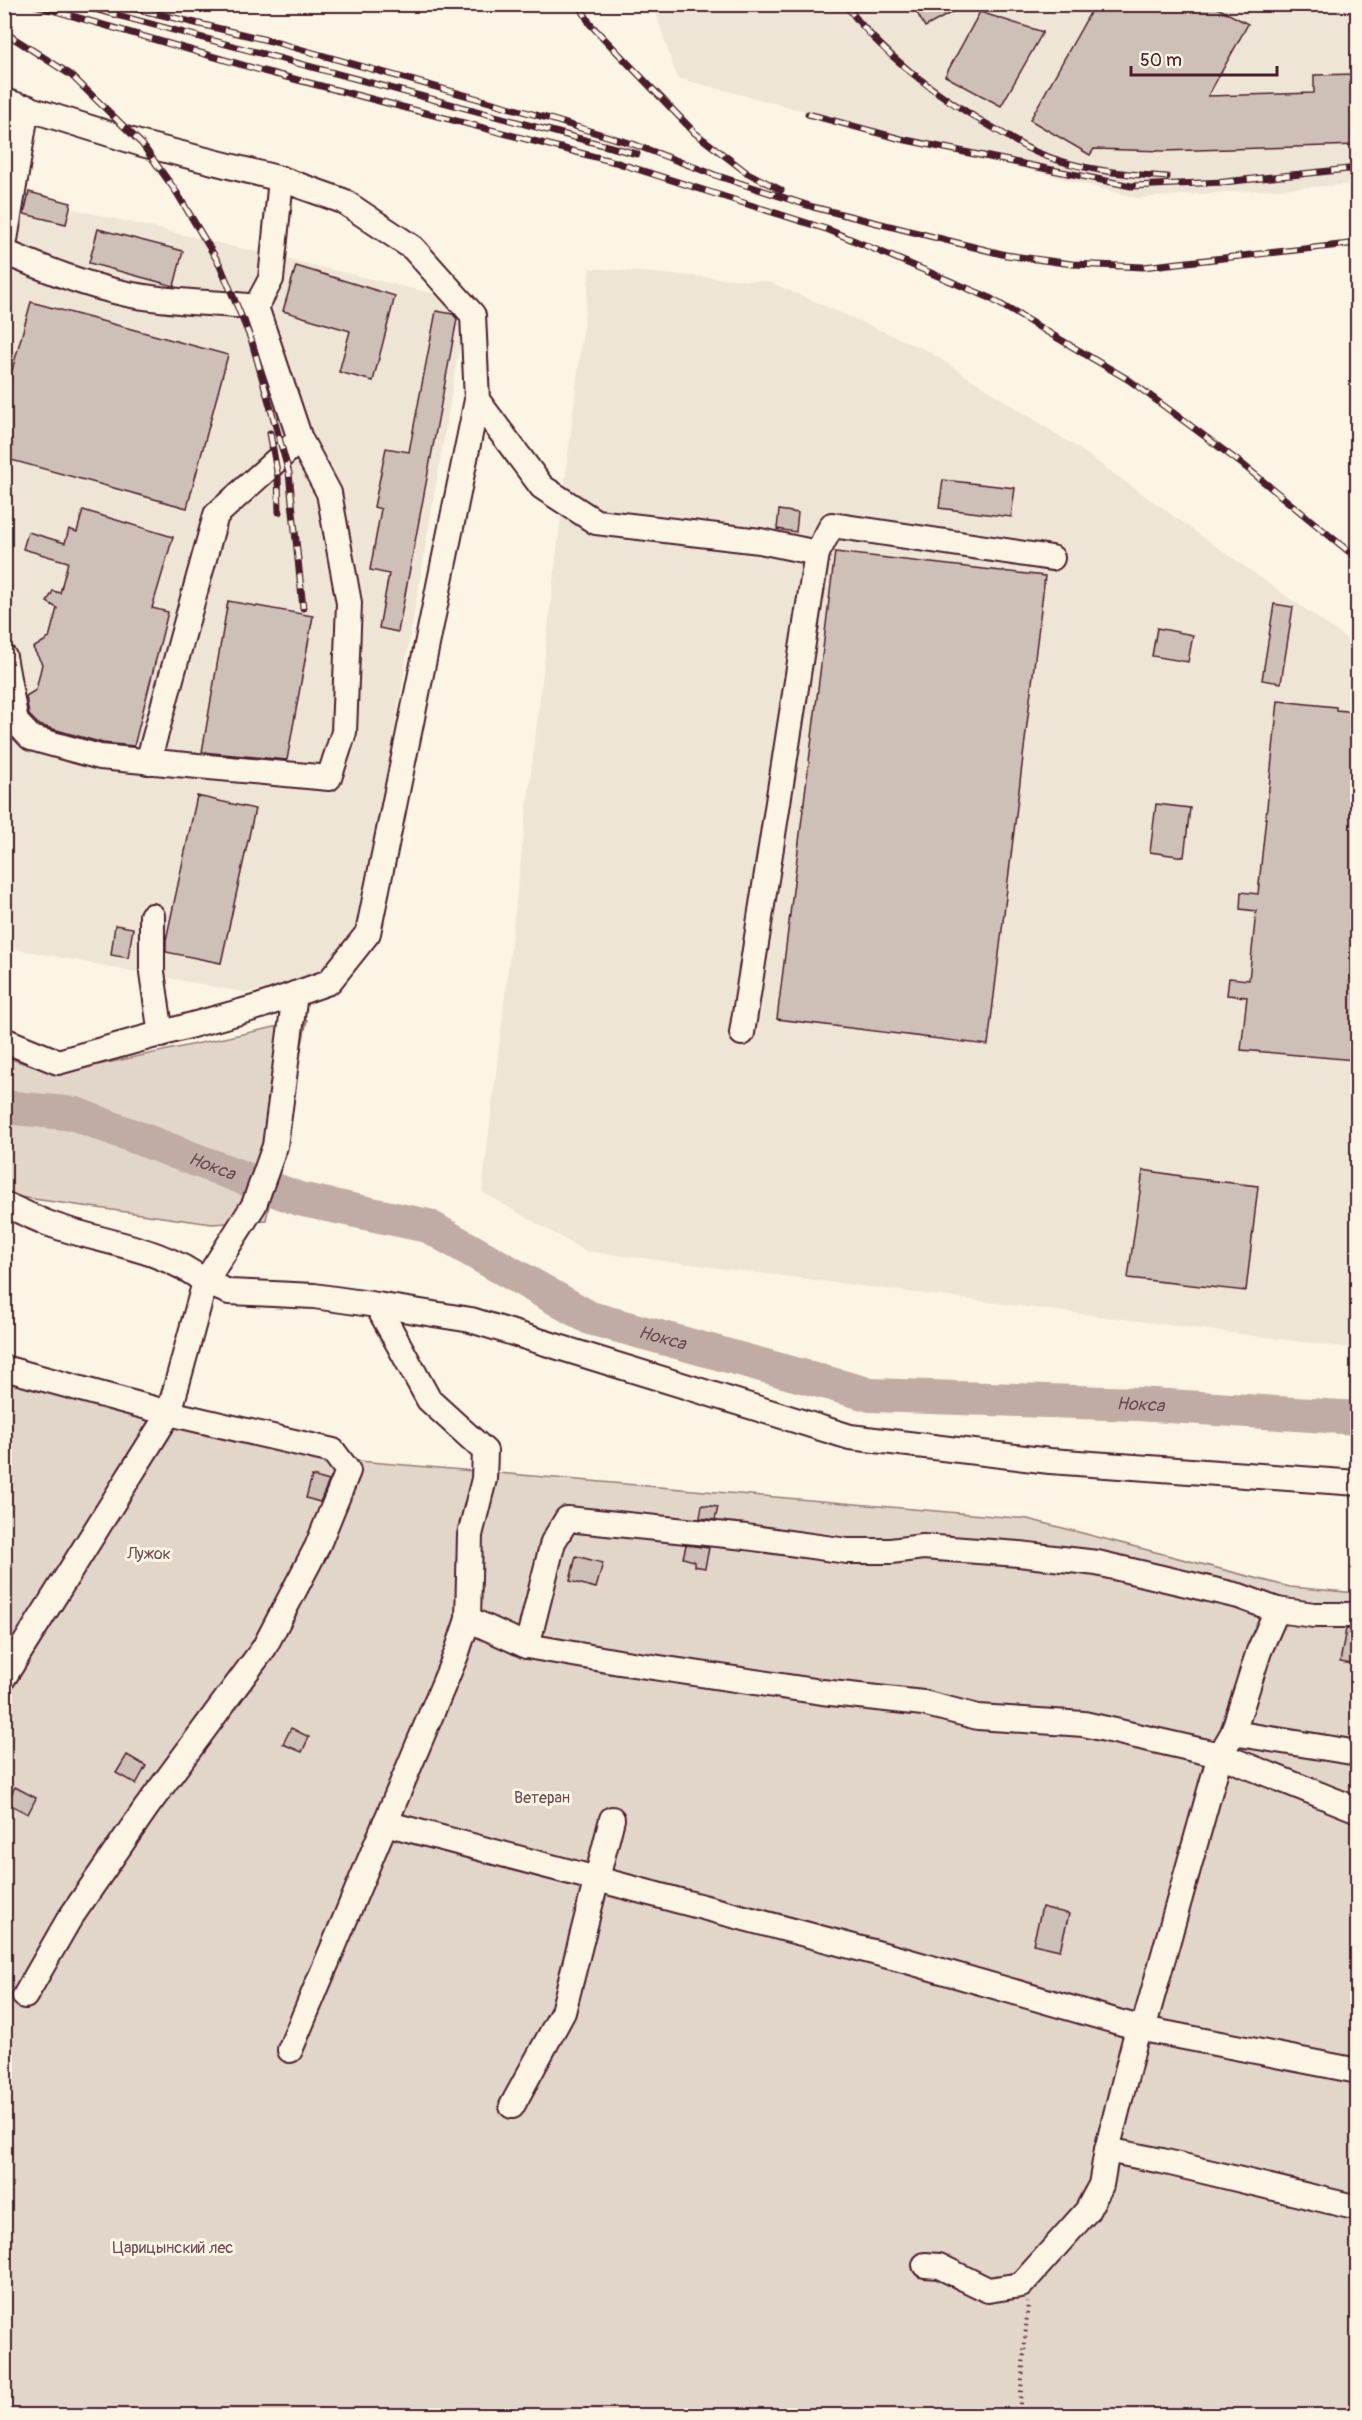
<svg xmlns="http://www.w3.org/2000/svg" width="1362" height="2420" font-family="Pangolin,sans-serif">
  <style>
    .built { fill: #eee5d7 }
    .green { fill: #e2d5ca; stroke: #967a7a; stroke-width: 1.5 }
    .lines { fill: none; stroke-linecap: round; stroke-linejoin: round }
    .river { stroke: #c0aca5; stroke-width: 34 }
    .building { fill: #cfc0b7; stroke: #4a1f2b; stroke-width: 1.5 }
    .minor-casing { stroke: #4a1f2b; stroke-width: 28 }
    .path { stroke: #4a1f2b; stroke-width: 4; stroke-dasharray: 1.5 4.5; stroke-linecap: butt }
    .minor { stroke: #fcf5e5; stroke-width: 24 }
    .rail-casing { stroke: #4a1f2b; stroke-width: 7 }
    .rail { stroke: #fcf5e5; stroke-width: 4.5; stroke-dasharray: 14; stroke-linecap: butt }
    .labels { text-anchor: middle; dominant-baseline: central; stroke-width: 6; stroke-linejoin: round; paint-order: stroke }
    .park-label { font-size: 16px; fill: #704c53; stroke: #fcf5e5 }
    .water-label { font-size: 18px; font-style: italic; fill: #6d4950; stroke: #fcf5e5 }
  </style>
  <rect width="100%" height="100%" fill="#fcf5e5"/>
  <filter id="ink" filterUnits="userSpaceOnUse"><feTurbulence type="fractalNoise" baseFrequency=".0167" numOctaves="2"/><feDisplacementMap in="SourceGraphic" scale="12" xChannelSelector="R" yChannelSelector="G"/><feConvolveMatrix kernelMatrix="1 2 1 2 8 2 1 2 1" color-interpolation-filters="sRGB"/></filter>
  <g filter="url(#ink)">
    <g class="built">
      <polygon points="653,5 1357,5 1357,184 1137,198 677,78"/>
      <polygon points="5,193 440,295 464,320 361,926 323,975 247,993 5,947"/>
      <polygon points="590,268 770,282 928,351 1075,446 1357,646 1357,1349 585,1251 482,1192"/>
    </g>
    <g class="green">
      <polygon points="307,1020 266,1220 212,1224 5,1195 5,1057 56,1074"/>
      <polygon points="4,1363 359,1461 1028,1519 1290,1587 1357,1593 1357,2415 5,2415"/>
    </g>
    <g class="lines">
      <path class="river" id="s1" d="M4 1107 75 1114 299 1199 428 1226 590 1318 871 1395 1137 1404 1358 1418"/>
    </g>
    <g class="building">
      <polygon points="912,4 967,4 925,27"/>
      <polygon points="1095,4 1210,4 1248,24 1208,96 1314,93 1314,75 1358,74 1358,145 1164,151 1094,149 1090,155 1030,120"/>
      <polygon points="980,12 1043,32 1001,106 945,76"/>
      <polygon points="29,192 71,203 66,224 24,214"/>
      <polygon points="98,229 183,251 174,286 89,263"/>
      <polygon points="296,266 395,296 373,381 339,372 350,331 283,311"/>
      <polygon points="31,302 228,355 187,508 4,458 4,399"/>
      <polygon points="436,311 453,314 457,319 398,632 379,628 389,574 370,570 381,509 374,507 386,448 409,452"/>
      <polygon points="943,480 1015,488 1011,517 939,508"/>
      <polygon points="83,510 173,537 152,608 168,612 134,746 103,743 39,725 29,715 26,696 36,690 42,664 33,648 49,638 57,608 47,602 53,591 60,593 68,562 23,549 28,532 65,543 69,529 77,532"/>
      <polygon points="779,510 798,513 796,532 777,529"/>
      <polygon points="835,552 1045,576 988,1045 777,1019"/>
      <polygon points="228,601 313,616 287,760 202,752"/>
      <polygon points="1274,604 1293,607 1281,683 1262,680"/>
      <polygon points="1157,628 1193,635 1188,662 1152,656"/>
      <polygon points="1278,701 1336,707 1336,710 1358,712 1358,1035 1355,1060 1241,1050 1247,997 1227,995 1229,978 1249,980 1256,911 1240,909 1241,892 1258,894"/>
      <polygon points="197,796 255,809 221,963 166,952 166,940"/>
      <polygon points="1156,804 1190,808 1184,857 1150,852"/>
      <polygon points="115,925 133,928 128,958 111,955"/>
      <polygon points="1143,1170 1181,1176 1181,1177 1258,1186 1246,1291 1128,1278"/>
      <polygon points="312,1476 329,1481 320,1502 306,1498"/>
      <polygon points="702,1505 718,1507 715,1520 700,1518"/>
      <polygon points="686,1545 709,1548 705,1568 694,1566 694,1561 683,1558"/>
      <polygon points="576,1556 603,1563 596,1588 570,1581"/>
      <polygon points="1346,1629 1358,1629 1358,1665 1340,1662"/>
      <polygon points="291,1728 309,1737 302,1752 283,1744"/>
      <polygon points="127,1755 146,1766 136,1784 116,1773"/>
      <polygon points="15,1787 36,1798 28,1814 7,1803"/>
      <polygon points="1042,1907 1069,1914 1060,1950 1033,1944"/>
    </g>
    <g class="lines">
      <g class="minor-casing">
        <g id="minor">
          <polyline points="4,101 142,144 281,179 343,201 413,248 473,315 477,400 542,487 596,522 760,541 817,553 742,1033"/>
          <polyline points="4,246 27,107"/>
          <path d="M4 252C45 269 84 285 127 294 170 303 213 302 256 307"/>
          <polyline points="817,553 832,525 1052,558"/>
          <polyline points="4,657 16,722 31,738 100,757 329,778 344,732 349,603 329,493 300,439 256,307 271,279 281,179"/>
          <polyline points="148,762 216,515 300,439"/>
          <polyline points="152,916 152,972 161,1035"/>
          <polyline points="4,1040 58,1062 261,1006 329,982 368,933 477,400"/>
          <path d="M4 1204C18 1210 32 1217 47 1223 96 1242 163 1247 205 1282L254 1205 275 1146 295 994"/>
          <polyline points="377,1305 471,1320 850,1437 1050,1461 1358,1483"/>
          <polyline points="4,1368 169,1413 333,1451 348,1471 317,1547 264,1648 146,1808 68,1921 25,1996"/>
          <polyline points="468,1619 527,1646 619,1662 822,1692 923,1703 978,1717 1084,1724 1220,1755 1358,1810"/>
          <polyline points="527,1646 553,1542 567,1519 746,1537 847,1551 891,1551 923,1547 1019,1554 1097,1563 1239,1596 1277,1610"/>
          <polyline points="4,1677 169,1413 205,1282 229,1292 314,1296 377,1305 429,1400 485,1451 484,1479 470,1535 468,1619 456,1655 290,2050"/>
          <polyline points="1233,1733 1358,1753"/>
          <polyline points="385,1823 907,1961 1143,2029 1358,2071"/>
          <polyline points="1143,2029 1220,1755 1233,1733 1259,1651 1277,1610 1314,1615 1358,1615"/>
          <polyline points="512,2106 563,2012 612,1819"/>
          <polyline points="1107,2150 1138,2028"/>
          <polyline points="925,2265 939,2266 988,2290 1021,2285 1087,2211 1101,2185 1107,2150 1162,2161 1358,2208"/>
        </g>
      </g>
      <polyline class="path" points="1019,2416 1028,2302"/>
      <use href="#minor" class="minor"/>
      <g class="rail-casing">
        <g id="rail">
          <polyline points="31,4 263,71 615,162 829,230 988,297 1129,380 1242,464 1358,559"/>
          <polyline points="76,4 637,154"/>
          <polyline points="116,4 271,41 547,118 633,144 715,175 813,207 1006,255 1072,264 1143,267 1358,243"/>
          <polyline points="579,4 590,24 695,133 746,172 781,190"/>
          <path d="M845 4C885 59 943 100 1002 133 1013 140 1025 148 1038 153 1079 170 1123 174 1167 177"/>
          <polyline points="4,32 71,75 142,144 177,193 220,265 252,342 289,473 303,608"/>
          <polyline points="808,114 901,139 1131,186 1224,182 1358,168"/>
          <polyline points="270,433 278,477 279,512"/>
        </g>
      </g>
      <use href="#rail" class="rail"/>
    </g>
  </g>
  <g class="labels">
    <g class="park-label">
      <text x="149" y="1554">Лужок</text>
      <text x="542" y="1798">Ветеран</text>
      <text x="173" y="2248">Царицынский лес</text>
    </g>
    <g class="water-label">
      <text stroke="none"><textPath href="#s1" startOffset="218">Нокса</textPath></text>
      <text stroke="none"><textPath href="#s1" startOffset="704">Нокса</textPath></text>
      <text stroke="none"><textPath href="#s1" startOffset="1190">Нокса</textPath></text>
    </g>
  </g>
  <rect width="1362" height="2420" fill="none" stroke="#fcf5e5" stroke-width="24"/>
  <rect x="12" y="12" width="1338" height="2396" fill="none" stroke="#4a1f2b" stroke-width="2" filter="url(#ink)"/>
  <path d="M1131 66v9h146v-9" fill="none" stroke="#4a1f2b" stroke-width="3"/>
  <text x="1140" y="66" font-size="18" fill="#4a1f2b" stroke="#fcf5e5" stroke-width="4.5" paint-order="stroke">50 m</text>
</svg>
